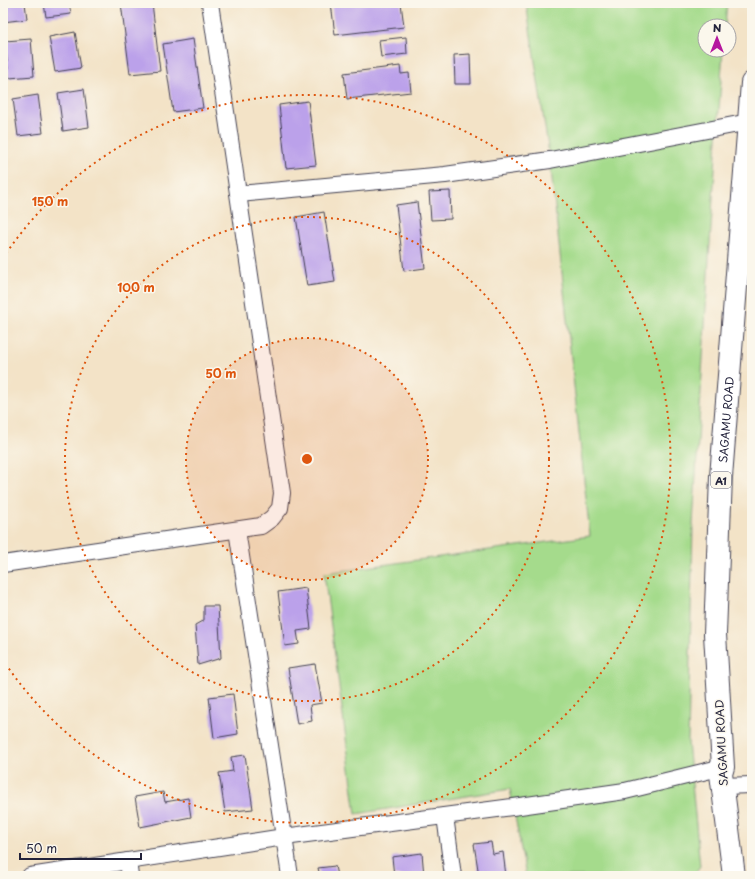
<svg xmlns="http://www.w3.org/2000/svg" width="755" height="879" font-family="'Playpen Sans',sans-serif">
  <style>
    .green { fill: #a5db8c; stroke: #647e64 }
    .building { fill: #bba1ea }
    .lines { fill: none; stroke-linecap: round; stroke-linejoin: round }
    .minor-casing { stroke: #413f50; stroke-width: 18 }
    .highway-casing { stroke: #413f50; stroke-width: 24 }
    .minor { stroke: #fff; stroke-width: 16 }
    .highway { stroke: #fff; stroke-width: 22 }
    .ring { fill: none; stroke: #de560e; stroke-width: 2; stroke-dasharray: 2 4 }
    .labels { text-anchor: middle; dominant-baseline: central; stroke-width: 3; stroke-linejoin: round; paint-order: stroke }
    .shield { fill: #fbf7ec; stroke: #636270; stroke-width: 1 }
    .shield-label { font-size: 10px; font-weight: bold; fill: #22223b }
    .street-label { font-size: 11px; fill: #22223b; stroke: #fbf7ec }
    .centre { fill: #de560e; stroke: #fbf7ec; stroke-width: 2 }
    .ring-label { font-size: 12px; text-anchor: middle; font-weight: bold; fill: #de560e; stroke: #fbf7ec; stroke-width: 3; stroke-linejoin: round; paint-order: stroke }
  </style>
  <rect width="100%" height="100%" fill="#fbf7ec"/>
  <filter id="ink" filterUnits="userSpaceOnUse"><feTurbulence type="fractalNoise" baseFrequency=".025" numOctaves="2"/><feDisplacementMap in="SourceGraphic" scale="8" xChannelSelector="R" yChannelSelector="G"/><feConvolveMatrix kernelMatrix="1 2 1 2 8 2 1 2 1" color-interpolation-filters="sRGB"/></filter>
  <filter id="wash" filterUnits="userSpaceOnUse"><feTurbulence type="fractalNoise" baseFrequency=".012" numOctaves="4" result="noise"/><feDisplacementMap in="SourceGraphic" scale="16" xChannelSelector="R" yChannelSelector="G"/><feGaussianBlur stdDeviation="0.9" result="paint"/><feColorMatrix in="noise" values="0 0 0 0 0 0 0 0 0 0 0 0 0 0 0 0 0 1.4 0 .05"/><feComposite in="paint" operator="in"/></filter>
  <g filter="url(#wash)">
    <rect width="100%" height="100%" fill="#f3e3c7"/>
    <polygon class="green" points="526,3 727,3 725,26 705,26 705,50 723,50 709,258 693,524 688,742 700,866 693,876 526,876 510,789 356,814 324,573 590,536 550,160"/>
    <g id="blocks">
      <g class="building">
        <polygon points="3,3 25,3 27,19 3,22"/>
        <polygon points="44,3 69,3 71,14 46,17"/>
        <polygon points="121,3 152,3 160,71 130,74"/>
        <polygon points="331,3 401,3 404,27 335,35"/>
        <polygon points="75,32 81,68 55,72 49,37"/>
        <polygon points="406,37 407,54 381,57 379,40"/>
        <polygon points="31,39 34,76 9,78 5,41"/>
        <polygon points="193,39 203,108 173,112 163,44"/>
        <polygon points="470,54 471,84 455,84 454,55"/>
        <polygon points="400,66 401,74 409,73 411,92 347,99 344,73"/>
        <polygon points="84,89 89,127 63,131 58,93"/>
        <polygon points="38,95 43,133 18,136 13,99"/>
        <polygon points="308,101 316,165 286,168 279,105"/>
        <polygon points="450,191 451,219 431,220 429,192"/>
        <polygon points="417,202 425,268 404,271 396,205"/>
        <polygon points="324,212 335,282 307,286 296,217"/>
        <polygon points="306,588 311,629 297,631 299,644 285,646 278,592"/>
        <polygon points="204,606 218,606 221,658 198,665 195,625 204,620"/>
        <polygon points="315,664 322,703 310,705 312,721 297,724 288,668"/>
        <polygon points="233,694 238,734 214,738 209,697"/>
        <polygon points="245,755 253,809 225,812 219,773 233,771 231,757"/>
        <polygon points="163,792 165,802 188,798 191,817 140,827 135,797"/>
        <polygon points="491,842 493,854 503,852 506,876 479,876 474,844"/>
        <polygon points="422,853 424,876 394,876 392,857"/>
        <polygon points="335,866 337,876 320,876 318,868"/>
      </g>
    </g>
  </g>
  <g filter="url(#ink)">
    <use href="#blocks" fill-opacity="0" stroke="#413f50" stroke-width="1"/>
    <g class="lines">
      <g class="minor-casing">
        <g id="minor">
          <polyline points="239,194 445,175 550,160 749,122"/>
          <polyline points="237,530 290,876"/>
          <polyline points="3,564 261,526 272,518 280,508 282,493 210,3"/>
          <polyline points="722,786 752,785"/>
          <polyline points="445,816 453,876"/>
          <polyline points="128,861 130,876"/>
          <polyline points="30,876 284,837 520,806 625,791 723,767"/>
        </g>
      </g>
      <g class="highway-casing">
        <g id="highway">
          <path id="s1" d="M734 876 721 774 723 767 715 634 721 477 752 83"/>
        </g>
      </g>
      <use href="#minor" class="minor"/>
      <use href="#highway" class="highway"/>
    </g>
  </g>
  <circle cx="307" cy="459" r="121" fill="#de560e" fill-opacity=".12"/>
  <g class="ring">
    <circle cx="307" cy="459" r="121"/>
    <circle cx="307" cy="459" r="242"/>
    <path d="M3 258A364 364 0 1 1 3 660"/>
  </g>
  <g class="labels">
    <rect class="shield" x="711" y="472" width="20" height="16" rx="3"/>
    <g class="shield-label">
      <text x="721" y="480">A1</text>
    </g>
    <g class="street-label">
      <text stroke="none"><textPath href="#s1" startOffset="458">SAGAMU ROAD</textPath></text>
      <text transform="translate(721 743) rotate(-93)">SAGAMU ROAD</text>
    </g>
  </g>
  <circle cx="307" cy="459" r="6" class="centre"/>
  <g class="ring-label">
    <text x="50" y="206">150 m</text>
    <text x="136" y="292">100 m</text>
    <text x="221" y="378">50 m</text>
  </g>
  <rect width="755" height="879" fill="none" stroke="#fbf7ec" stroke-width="16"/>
  <g transform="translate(717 38)"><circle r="19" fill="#fbf7ec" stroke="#a4a2a5"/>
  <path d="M0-3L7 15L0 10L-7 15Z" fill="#b5179e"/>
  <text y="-6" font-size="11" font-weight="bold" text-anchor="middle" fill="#22223b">N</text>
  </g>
  <path d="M20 853v6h121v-6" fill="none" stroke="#22223b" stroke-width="2"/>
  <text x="26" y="853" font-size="12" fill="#22223b" stroke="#fbf7ec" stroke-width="3" paint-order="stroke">50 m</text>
</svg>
